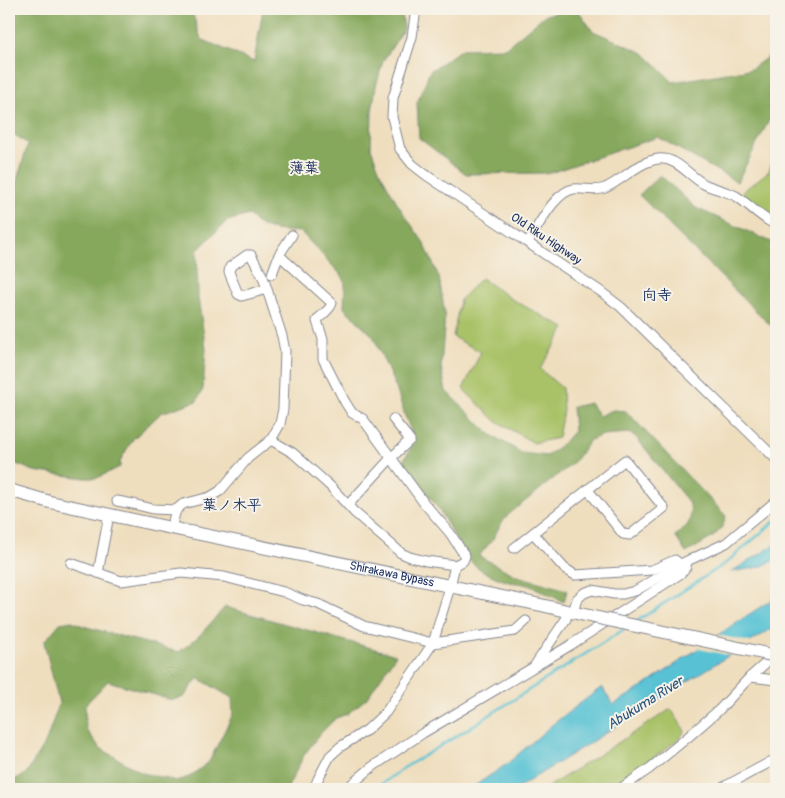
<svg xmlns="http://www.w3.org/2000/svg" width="785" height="798" font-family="Pangolin,'Klee One',sans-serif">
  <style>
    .green { fill: #a9c268; stroke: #627863 }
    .forest { fill: #86a85c; stroke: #506c5d; fill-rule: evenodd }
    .water { fill: #58c2d4; stroke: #3a7899 }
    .pier { fill: #efdebe }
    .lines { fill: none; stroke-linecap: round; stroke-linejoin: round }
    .stream { stroke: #58c2d4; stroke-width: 2.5 }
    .minor-casing { stroke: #85868e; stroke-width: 11 }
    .highway-casing { stroke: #85868e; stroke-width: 14 }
    .minor { stroke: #fff; stroke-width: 9 }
    .highway { stroke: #fff; stroke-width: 12 }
    .highway-bridge-casing { stroke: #85868e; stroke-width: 14; stroke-linecap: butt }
    .highway-bridge { stroke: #fff; stroke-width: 12 }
    .labels { text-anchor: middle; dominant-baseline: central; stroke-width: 4; stroke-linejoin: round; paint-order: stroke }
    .street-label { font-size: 12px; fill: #1b2f5e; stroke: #f7f3e8 }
    .water-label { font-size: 14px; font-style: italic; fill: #2a547c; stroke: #f7f3e8 }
    .quarter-label { font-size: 15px; font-weight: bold; fill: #1b2f5e; stroke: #f7f3e8 }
  </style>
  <rect width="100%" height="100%" fill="#f7f3e8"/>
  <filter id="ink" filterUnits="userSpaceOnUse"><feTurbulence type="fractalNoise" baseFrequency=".02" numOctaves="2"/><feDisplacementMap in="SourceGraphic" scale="10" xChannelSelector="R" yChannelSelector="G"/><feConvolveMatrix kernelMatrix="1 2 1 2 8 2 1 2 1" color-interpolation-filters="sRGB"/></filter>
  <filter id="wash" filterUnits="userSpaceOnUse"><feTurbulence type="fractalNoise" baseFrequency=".0096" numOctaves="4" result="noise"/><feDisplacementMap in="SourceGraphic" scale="20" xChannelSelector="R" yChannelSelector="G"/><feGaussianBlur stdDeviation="1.12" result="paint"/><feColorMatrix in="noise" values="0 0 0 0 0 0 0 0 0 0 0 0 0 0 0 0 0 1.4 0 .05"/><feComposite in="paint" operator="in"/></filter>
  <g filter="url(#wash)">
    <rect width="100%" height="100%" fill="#efdebe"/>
    <g class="green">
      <polygon points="776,150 776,218 760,207 742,192 769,171"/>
      <polygon points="481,278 513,300 565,328 540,369 562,388 563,410 558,438 534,443 496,421 463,389 481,352 453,337 460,300"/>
      <polygon points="671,709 685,731 680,738 613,789 545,789"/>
    </g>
    <g class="forest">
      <path d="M9 9H187L193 15 201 39 254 62 263 9H401L404 29 383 61 376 86 372 111 371 148 380 172 400 208 424 243 439 277 445 315 441 367 446 391 490 434 522 453 547 456 561 445 574 431 572 407 590 403 599 416 613 410 626 411 726 516 722 528 713 537 686 553 675 536C689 525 692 523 690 504L635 436 629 433 603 435 590 440 574 462 508 515 499 527 493 539 479 556 517 576 567 590 564 602C552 597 540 589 528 585 522 583 515 583 509 582 493 577 476 569 465 556L438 508 403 461 415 441 405 416 396 388 373 336 344 308 345 283 343 277 301 232C279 230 264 233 249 215L227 221 197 251 198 298 206 349 203 389 197 401 161 413 133 439 120 461V467L97 478H85L47 473 34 471 9 461V197L14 190 28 144 9 131Z"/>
      <polygon points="577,9 593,31 644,53 673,82 751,69 776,51 776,107 737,182 658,137 550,173 466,174 419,138 417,103 430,71 462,49 505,48 545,15"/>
      <polygon points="660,175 696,208 776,244 776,331 639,195"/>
      <path d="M225 607 396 655 367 698 347 714 336 718 319 735 304 755 287 789H9V783L27 773 47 739 59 703 44 642 60 623 72 621 83 626 179 652 199 636ZM198 678 232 698 233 714 209 762 189 777 177 781 142 773 100 748 86 729 85 705 108 681 172 700 184 697Z"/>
    </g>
    <g class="water">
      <polygon points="776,544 776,559 760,567 731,572"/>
      <polygon points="776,597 776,626 516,789 470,789 507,764 553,724 602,687 613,705 644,686 734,624"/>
    </g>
    <polygon class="pier" points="714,634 754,643 733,656 695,648"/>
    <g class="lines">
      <g class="stream">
        <polyline points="637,621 726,563 776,520"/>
        <polyline points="375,789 402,769 452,739 626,628"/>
      </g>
    </g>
  </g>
  <g filter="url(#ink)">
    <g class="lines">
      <g class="minor-casing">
        <g id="minor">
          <polyline points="416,9 412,37 393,98 392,117 400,149 412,164 426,175 600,291 621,307 776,459"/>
          <path d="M528 242C538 227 555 191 574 189 584 188 595 192 605 188 623 180 638 162 658 159 677 157 689 176 704 184 714 189 726 191 736 196 750 205 761 218 776 225"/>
          <polyline points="272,274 279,255 292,235"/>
          <polyline points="267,289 242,296 238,294 229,272 230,267 247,255 251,255 263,277 282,336 285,351 283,409 280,424 271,440"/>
          <polyline points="117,501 133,504 153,509 176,510"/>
          <polyline points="348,505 391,458 410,440 393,419"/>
          <path d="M171 528 176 510 183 504 210 497 220 491 248 458 271 440 293 453 330 486 354 512 401 553 410 557 426 561 455 565 463 561 465 556 450 533 424 503 363 419 352 413 345 402 323 359V339L317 321C321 314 330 311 332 303L279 255"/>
          <polyline points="533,533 564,568 575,575 652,570 675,560 680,564"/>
          <polyline points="514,548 625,460 664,508 630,535 623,534 588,490"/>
          <polyline points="71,563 121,581 181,573 224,577 284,592 303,600 318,604 364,626 433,643 515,631 526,621"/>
          <polyline points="98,573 109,515"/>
          <polyline points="573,612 577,599 584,593 592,590 614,594 623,594 635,591 685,562 726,543 776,501"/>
          <polyline points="535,665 566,619 568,611"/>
          <polyline points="750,677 776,680"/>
          <polyline points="314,789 318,779 330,756 340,747 367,730 386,712 433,643 450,587 455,565"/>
          <polyline points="346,789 372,767 423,733 569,646 680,574 686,567 687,561"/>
          <polyline points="620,789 649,769 688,737 719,710 750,677 776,654"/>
          <polyline points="720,789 776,759"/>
        </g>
      </g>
      <g class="highway-casing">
        <g id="highway">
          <path id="s1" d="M9 490 50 502 171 528 541 605 589 616"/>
        </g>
      </g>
      <use href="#minor" class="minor"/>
      <use href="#highway" class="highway"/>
      <g class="highway-bridge-casing">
        <polyline id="highway-bridge" points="589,616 776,656"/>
      </g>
      <use href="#highway-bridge" class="highway-bridge"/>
    </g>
  </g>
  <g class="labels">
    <g class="street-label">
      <text transform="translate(546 239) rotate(34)">Old Riku Highway</text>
      <text stroke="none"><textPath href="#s1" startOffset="392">Shirakawa Bypass</textPath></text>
    </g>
    <g class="water-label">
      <text transform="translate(645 703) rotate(-32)">Abukuma River</text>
    </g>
    <g class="quarter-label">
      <text x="304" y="168">薄葉</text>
      <text x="657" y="295">向寺</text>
      <text x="232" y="505">葉ノ木平</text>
    </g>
  </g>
  <rect width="785" height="798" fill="none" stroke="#f7f3e8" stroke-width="30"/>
</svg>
